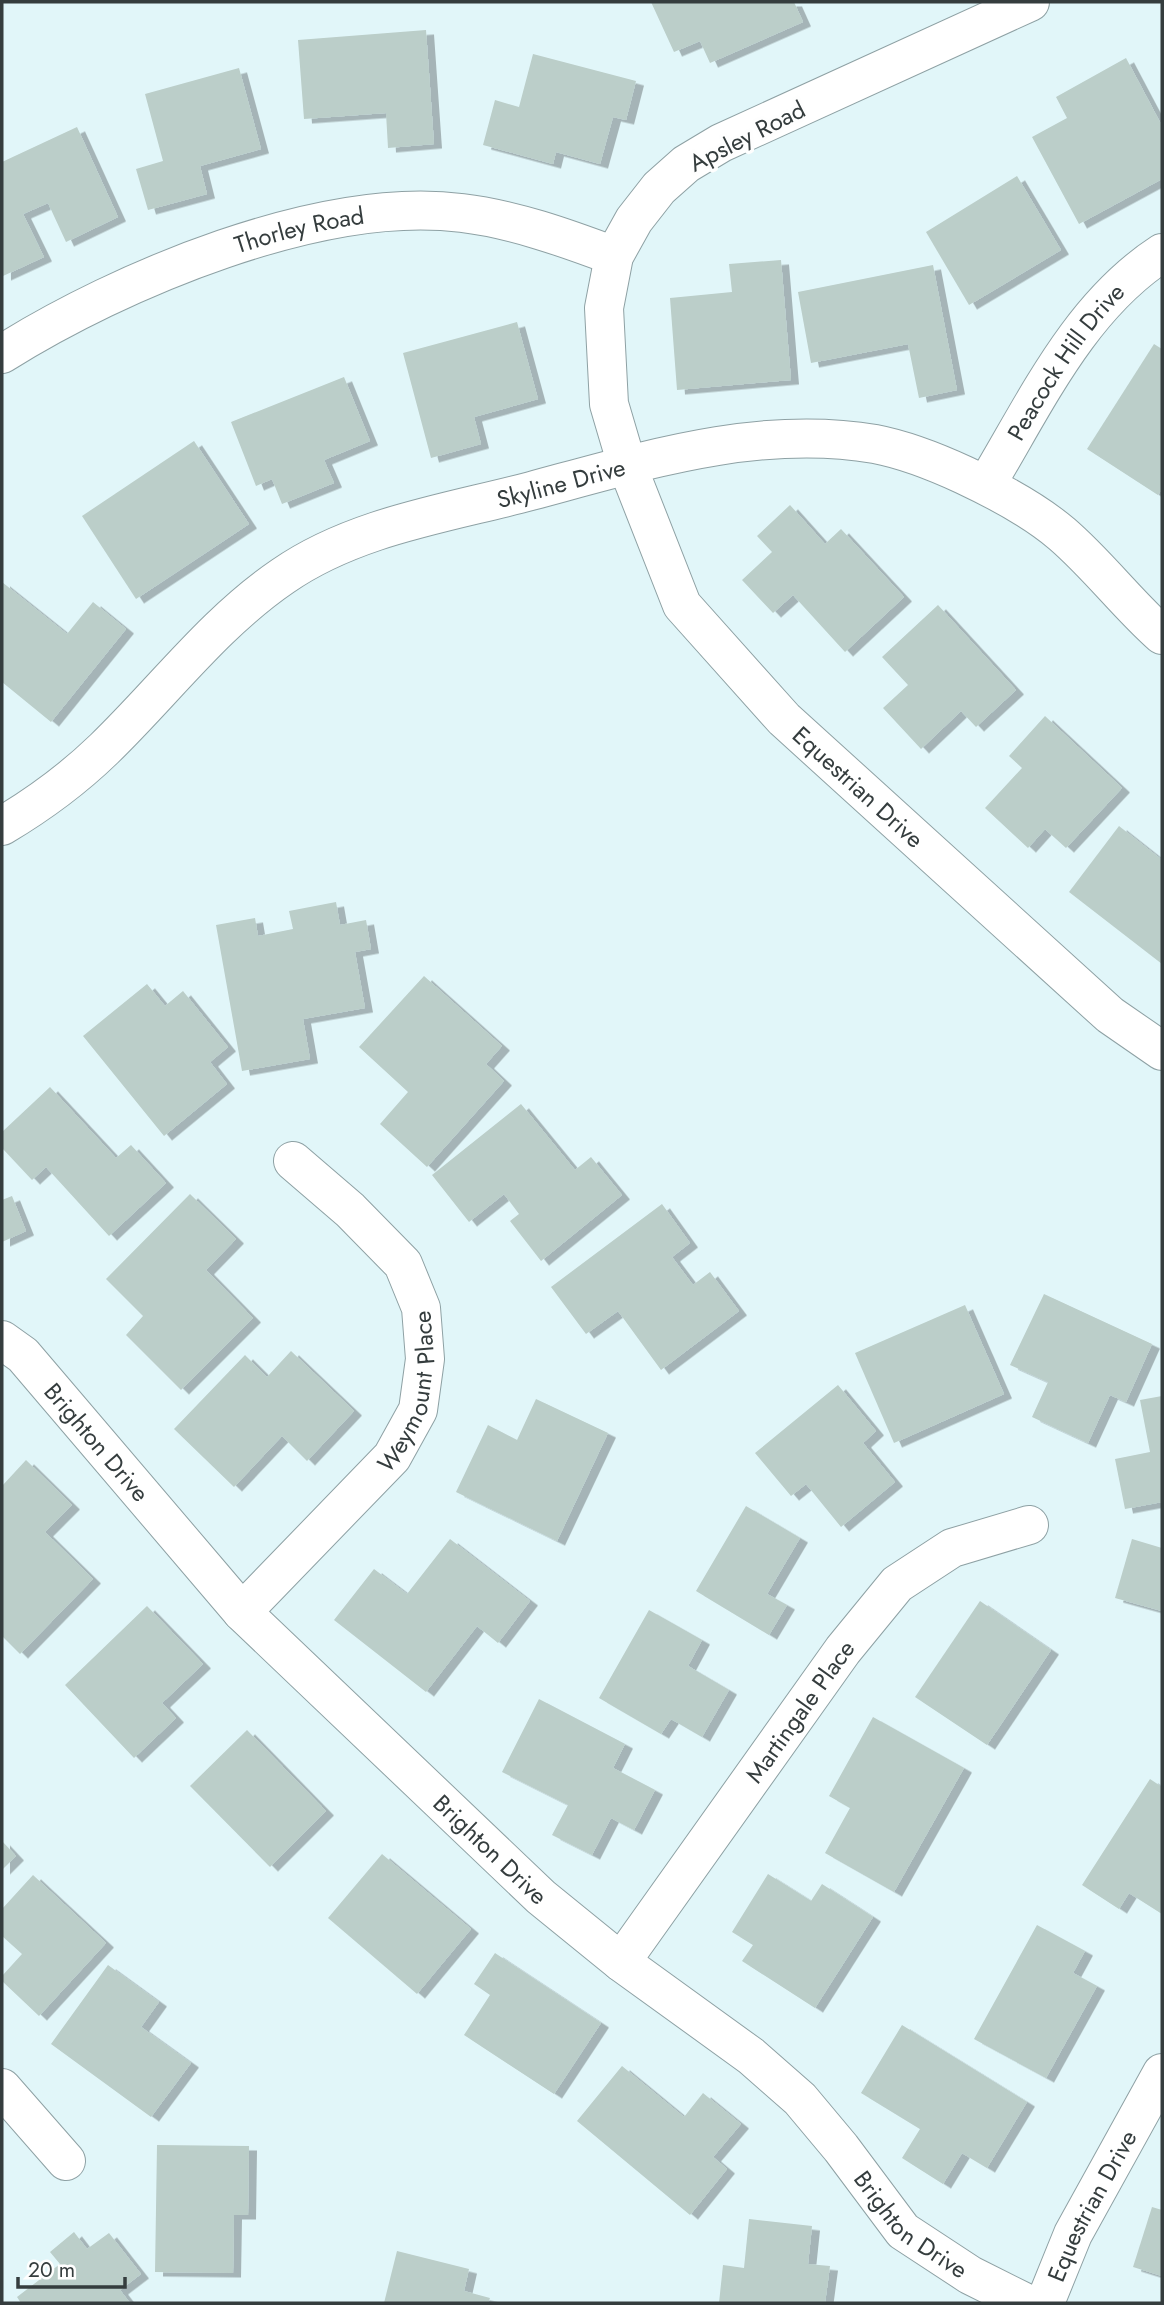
<svg xmlns="http://www.w3.org/2000/svg" width="1164" height="2305" font-family="Jost,sans-serif">
  <style>
    .building { fill: #bbcec9; filter: url(#shadow) }
    .lines { fill: none; stroke-linecap: round; stroke-linejoin: round }
    .minor-casing { stroke: #8ea1a4; stroke-width: 40 }
    .minor { stroke: #fff; stroke-width: 38 }
    .labels { text-anchor: middle; dominant-baseline: central; stroke-width: 7; stroke-linejoin: round; paint-order: stroke }
    .street-label { font-size: 24px; fill: #353d3e; stroke: #fefefe }
  </style>
  <defs>
    <filter id="shadow"><feDropShadow dx="8" dy="4.5" stdDeviation="0" flood-color="#0004"/></filter>
  </defs>
  <rect width="100%" height="100%" fill="#e1f6f9"/>
  <g class="building">
    <polygon points="651,2 794,2 803,22 710,63 700,41 674,52"/>
    <polygon points="426,30 434,144 388,148 386,113 304,119 298,40"/>
    <polygon points="533,54 636,81 626,120 613,117 600,164 556,152 553,164 483,145 495,100 519,107"/>
    <polygon points="1126,58 1162,126 1162,179 1079,224 1032,137 1067,118 1056,97"/>
    <polygon points="239,68 261,149 200,166 207,194 148,210 136,169 163,161 145,94"/>
    <polygon points="77,127 118,217 66,242 48,203 23,214 44,257 3,276 2,162"/>
    <polygon points="1017,176 1061,250 969,305 926,232"/>
    <polygon points="781,260 791,380 677,390 670,298 732,292 729,264"/>
    <polygon points="933,265 957,390 919,398 908,344 811,363 798,292"/>
    <polygon points="517,322 538,399 474,417 481,444 431,458 403,353"/>
    <polygon points="1154,344 1162,349 1162,489 1158,495 1087,449"/>
    <polygon points="344,377 370,441 324,460 334,483 282,504 272,479 256,486 231,422"/>
    <polygon points="194,441 249,524 136,599 82,516"/>
    <polygon points="790,505 825,544 841,529 904,597 845,652 793,595 773,613 742,580 772,552 757,536"/>
    <polygon points="2,582 67,634 93,602 126,629 51,722 2,682"/>
    <polygon points="938,605 1016,690 976,727 961,711 921,749 883,708 908,685 882,657"/>
    <polygon points="1045,716 1122,788 1066,848 1045,829 1028,848 985,808 1022,768 1009,756"/>
    <polygon points="1119,826 1162,860 1162,964 1069,892"/>
    <polygon points="336,902 340,925 366,920 371,949 355,952 365,1008 303,1019 310,1059 242,1071 216,925 255,918 258,936 293,929 289,911"/>
    <polygon points="424,976 502,1046 486,1064 504,1081 427,1167 380,1124 408,1092 359,1047"/>
    <polygon points="147,984 165,1006 183,991 228,1047 210,1062 227,1084 164,1136 83,1036"/>
    <polygon points="50,1087 116,1158 131,1145 166,1183 109,1236 46,1167 32,1180 2,1148 2,1132"/>
    <polygon points="521,1104 575,1170 591,1157 622,1195 541,1261 510,1221 519,1214 504,1194 469,1222 432,1175"/>
    <polygon points="190,1194 236,1239 206,1270 253,1318 181,1390 126,1335 143,1316 106,1279"/>
    <polygon points="12,1196 26,1231 2,1242 2,1200"/>
    <polygon points="662,1204 690,1243 672,1257 693,1285 710,1272 739,1311 661,1370 618,1311 586,1334 551,1287"/>
    <polygon points="1044,1294 1152,1344 1126,1402 1110,1395 1088,1443 1032,1417 1048,1382 1010,1365"/>
    <polygon points="965,1305 1004,1394 894,1443 855,1353"/>
    <polygon points="291,1351 354,1411 307,1461 282,1436 234,1487 174,1429 245,1355 267,1377"/>
    <polygon points="838,1385 876,1431 863,1443 895,1482 841,1527 806,1484 791,1496 755,1453"/>
    <polygon points="1162,1396 1162,1502 1125,1509 1115,1459 1150,1452 1140,1400"/>
    <polygon points="536,1399 608,1433 557,1541 456,1492 488,1425 517,1440"/>
    <polygon points="26,1460 72,1505 45,1532 93,1579 20,1654 2,1636 2,1486"/>
    <polygon points="746,1506 800,1538 767,1594 787,1605 769,1635 696,1591"/>
    <polygon points="450,1539 530,1601 498,1643 477,1626 426,1692 334,1620 374,1569 407,1594"/>
    <polygon points="1132,1539 1162,1548 1162,1611 1115,1598"/>
    <polygon points="980,1601 1051,1650 987,1745 915,1697"/>
    <polygon points="147,1606 203,1664 162,1703 176,1718 134,1758 65,1685"/>
    <polygon points="649,1610 702,1640 688,1666 729,1690 702,1737 671,1719 661,1734 599,1698"/>
    <polygon points="539,1699 625,1744 613,1768 655,1790 634,1830 611,1818 592,1855 552,1835 568,1805 502,1772"/>
    <polygon points="873,1717 964,1768 894,1892 825,1853 850,1808 829,1796"/>
    <polygon points="247,1730 326,1811 270,1867 190,1786"/>
    <polygon points="1150,1779 1162,1787 1162,1914 1129,1893 1119,1909 1082,1885"/>
    <polygon points="2,1841 16,1856 2,1870"/>
    <polygon points="382,1854 471,1929 417,1994 328,1918"/>
    <polygon points="768,1874 811,1901 822,1884 873,1917 815,2008 742,1961 753,1945 732,1932"/>
    <polygon points="33,1875 106,1943 39,2016 2,1981 2,1976 22,1954 2,1936 2,1909"/>
    <polygon points="1037,1925 1085,1951 1073,1973 1097,1986 1046,2078 974,2039"/>
    <polygon points="495,1953 601,2023 554,2094 464,2035 490,1995 474,1984"/>
    <polygon points="108,1965 159,2002 141,2027 191,2063 151,2117 51,2044"/>
    <polygon points="902,2025 1027,2102 987,2168 962,2153 943,2184 902,2158 920,2129 861,2093"/>
    <polygon points="622,2066 684,2117 703,2093 741,2124 713,2157 727,2169 690,2215 577,2121"/>
    <polygon points="157,2145 249,2146 248,2215 234,2215 233,2273 155,2272"/>
    <polygon points="1152,2207 1162,2210 1162,2276 1133,2267"/>
    <polygon points="749,2219 812,2226 808,2264 830,2266 825,2303 719,2303 723,2265 744,2268"/>
    <polygon points="74,2232 87,2249 109,2233 141,2274 120,2290 130,2303 21,2303 17,2297 60,2264 50,2252"/>
    <polygon points="397,2251 469,2269 464,2291 490,2298 488,2303 384,2303"/>
  </g>
  <g class="lines">
    <g class="minor-casing">
      <g id="minor">
        <path id="s1" d="M1030 2 721 143 686 164 659 188 634 220 614 256 604 308 609 404 627 465 682 605 784 719 1110 1015 1162 1051"/>
        <path id="s2" d="M2 354C120 280 321 195 462 213 513 219 566 238 614 256"/>
        <path id="s3" d="M986 485C1036 402 1079 307 1162 253"/>
        <path id="s4" d="M2 826C39 804 73 779 104 749 163 692 214 623 283 576 355 526 448 513 531 491 643 461 759 424 875 444 906 450 936 462 964 475 998 491 1034 510 1062 534 1098 565 1127 604 1162 635"/>
        <path id="s5" d="M2 1340 23 1355 242 1612 541 1897 621 1962 751 2056 800 2099 841 2148 903 2231 970 2275 1026 2303"/>
        <path id="s6" d="M242 1612 392 1457 418 1410 425 1359 421 1308 403 1264 350 1210 293 1161"/>
        <path id="s7" d="M621 1962 843 1650 897 1584 952 1548 1029 1525"/>
        <polyline points="2,2088 66,2161"/>
        <path id="s8" d="M1045 2303 1073 2234 1162 2073"/>
      </g>
    </g>
    <use href="#minor" class="minor"/>
  </g>
  <g class="labels">
    <g class="street-label">
      <text transform="translate(747 136) rotate(-27)">Apsley Road</text>
      <text stroke="none"><textPath href="#s2" startOffset="324">Thorley Road</textPath></text>
      <text stroke="none"><textPath href="#s3" startOffset="147">Peacock Hill Drive</textPath></text>
      <text stroke="none"><textPath href="#s4" startOffset="672">Skyline Drive</textPath></text>
      <text stroke="none"><textPath href="#s1" startOffset="1115">Equestrian Drive</textPath></text>
      <text stroke="none"><textPath href="#s6" startOffset="285">Weymount Place</textPath></text>
      <text stroke="none"><textPath href="#s5" startOffset="140">Brighton Drive</textPath></text>
      <text stroke="none"><textPath href="#s7" startOffset="308">Martingale Place</textPath></text>
      <text stroke="none"><textPath href="#s5" startOffset="707">Brighton Drive</textPath></text>
      <text stroke="none"><textPath href="#s8" startOffset="108">Equestrian Drive</textPath></text>
      <text stroke="none"><textPath href="#s5" startOffset="1274">Brighton Drive</textPath></text>
    </g>
  </g>
  <rect width="1164" height="2305" fill="none" stroke="#353d3e" stroke-width="7"/>
  <path d="M18 2277v10h107v-10" fill="none" stroke="#353d3e" stroke-width="3.5"/>
  <text x="28" y="2277" font-size="21" fill="#353d3e" stroke="#fefefe" stroke-width="5" paint-order="stroke">20 m</text>
</svg>
